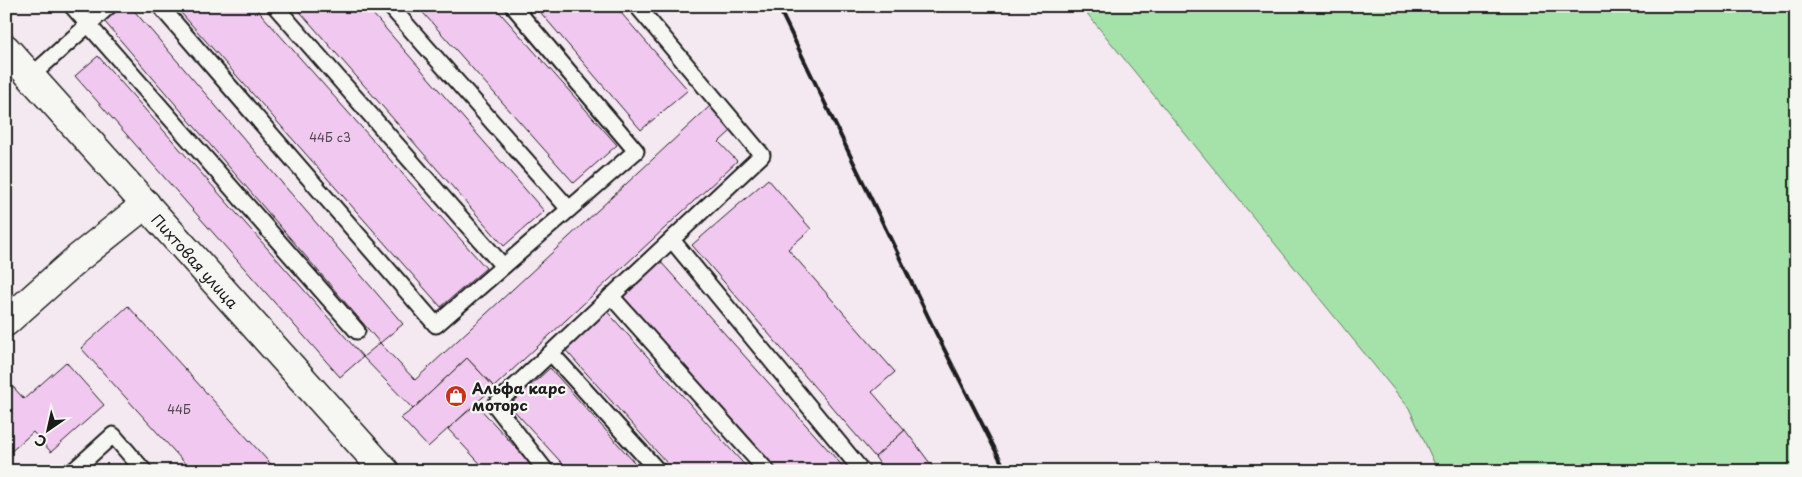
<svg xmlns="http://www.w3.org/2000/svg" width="1802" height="477" font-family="'Playpen Sans',sans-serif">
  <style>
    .green { fill: #a5e2a9; stroke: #607f62 }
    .building { fill: #f1c8ef; stroke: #1c1c1c }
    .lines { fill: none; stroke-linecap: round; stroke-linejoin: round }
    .service-casing { stroke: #1c1c1c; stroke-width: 19 }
    .minor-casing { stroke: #1c1c1c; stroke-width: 31 }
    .tertiary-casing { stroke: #1c1c1c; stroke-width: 31 }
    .service { stroke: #f6f6f2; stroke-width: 15 }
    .minor { stroke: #f6f6f2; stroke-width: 28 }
    .tertiary { stroke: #f6f6f2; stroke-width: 28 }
    .rail { stroke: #1c1c1c; stroke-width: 4 }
    .labels { text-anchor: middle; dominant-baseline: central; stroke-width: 4.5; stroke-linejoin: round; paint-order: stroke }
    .number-label { font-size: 12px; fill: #514751 }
    .street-label { font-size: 15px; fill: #1c1c1c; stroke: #f6f6f2 }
    .poi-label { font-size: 15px; font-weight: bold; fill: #1c1c1c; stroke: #f6f6f2; text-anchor: start }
  </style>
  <rect width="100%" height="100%" fill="#f4e8f1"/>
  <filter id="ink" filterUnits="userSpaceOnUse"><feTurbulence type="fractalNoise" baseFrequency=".02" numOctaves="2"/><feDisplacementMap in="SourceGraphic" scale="10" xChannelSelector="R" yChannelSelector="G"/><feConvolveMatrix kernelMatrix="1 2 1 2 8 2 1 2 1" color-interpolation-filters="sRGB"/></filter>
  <g filter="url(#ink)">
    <polygon class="green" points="1081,6 1796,6 1796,471 1438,471 1409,408"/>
    <g class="building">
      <polygon points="121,6 130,6 403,324 380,343 104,21"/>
      <polygon points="175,6 254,6 486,268 441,307"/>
      <polygon points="295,6 366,6 544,211 504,246"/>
      <polygon points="417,6 494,6 617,145 574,183"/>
      <polygon points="535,6 615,6 688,90 641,130"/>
      <polygon points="98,56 363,357 340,377 75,76"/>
      <polygon points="710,106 732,130 719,142 737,161 494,387 467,358 413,409 363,357 380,343 415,380"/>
      <polygon points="768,179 811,229 788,249 895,372 872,392 905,430 875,457 692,245"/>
      <polygon points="660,261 847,471 779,471 622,296"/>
      <polygon points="128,306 277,471 192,471 81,348"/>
      <polygon points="603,307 750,471 674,471 561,345"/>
      <polygon points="467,358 494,387 428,447 401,418 413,409"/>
      <polygon points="66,362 104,405 51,452 33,432 6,456 6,379 24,399"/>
      <polygon points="550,368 642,471 569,471 509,405"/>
      <polygon points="476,404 537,471 487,471 448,429"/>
      <polygon points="905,430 936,471 885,471 875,457"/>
    </g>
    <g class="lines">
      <g class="service-casing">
        <g id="service">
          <polyline points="72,6 357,331"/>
          <polyline points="160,6 436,325 636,151 513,6"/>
          <polyline points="275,6 503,266"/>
          <polyline points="390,6 569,209"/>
          <polyline points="31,76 109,6"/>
          <polyline points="672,240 862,471"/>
          <polyline points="611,296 767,471"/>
          <polyline points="551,353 658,471"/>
          <polyline points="73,471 113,435 144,471"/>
          <polyline points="546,471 495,405 762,155 637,6"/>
        </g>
      </g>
      <g class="minor-casing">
        <polyline id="minor" points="6,322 77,259 146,204"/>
      </g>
      <g class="tertiary-casing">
        <g id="tertiary">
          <path id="s1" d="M6 49 385 471"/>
        </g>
      </g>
      <use href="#service" class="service"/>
      <use href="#minor" class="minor"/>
      <use href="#tertiary" class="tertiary"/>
      <polyline class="rail" points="778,6 936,333 1006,471"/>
    </g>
  </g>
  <defs>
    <g id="shop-disc" transform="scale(1.125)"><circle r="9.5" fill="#c8321e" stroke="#f6f6f2"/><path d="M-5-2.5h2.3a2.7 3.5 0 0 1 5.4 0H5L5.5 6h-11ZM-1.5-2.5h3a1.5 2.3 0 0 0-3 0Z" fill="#fff"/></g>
  </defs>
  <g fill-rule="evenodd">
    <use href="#shop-disc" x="456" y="396"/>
  </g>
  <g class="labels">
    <g class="number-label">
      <text x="330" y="137">44Б с3</text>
      <text x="179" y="409">44Б</text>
    </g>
    <g class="street-label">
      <text stroke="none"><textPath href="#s1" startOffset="284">Пихтовая улица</textPath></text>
    </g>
    <g class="poi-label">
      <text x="472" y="387">Альфа карс<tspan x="472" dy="17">моторс</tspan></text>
    </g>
  </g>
  <rect width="1802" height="477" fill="none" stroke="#f6f6f2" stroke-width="25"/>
  <rect x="12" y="12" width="1777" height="452" fill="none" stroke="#1c1c1c" stroke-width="2" filter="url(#ink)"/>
  <g transform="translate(48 430) rotate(214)" stroke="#f6f6f2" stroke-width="4" paint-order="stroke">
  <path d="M0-4L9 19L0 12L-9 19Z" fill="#1c1c1c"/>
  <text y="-8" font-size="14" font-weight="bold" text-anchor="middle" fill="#1c1c1c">С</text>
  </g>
</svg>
